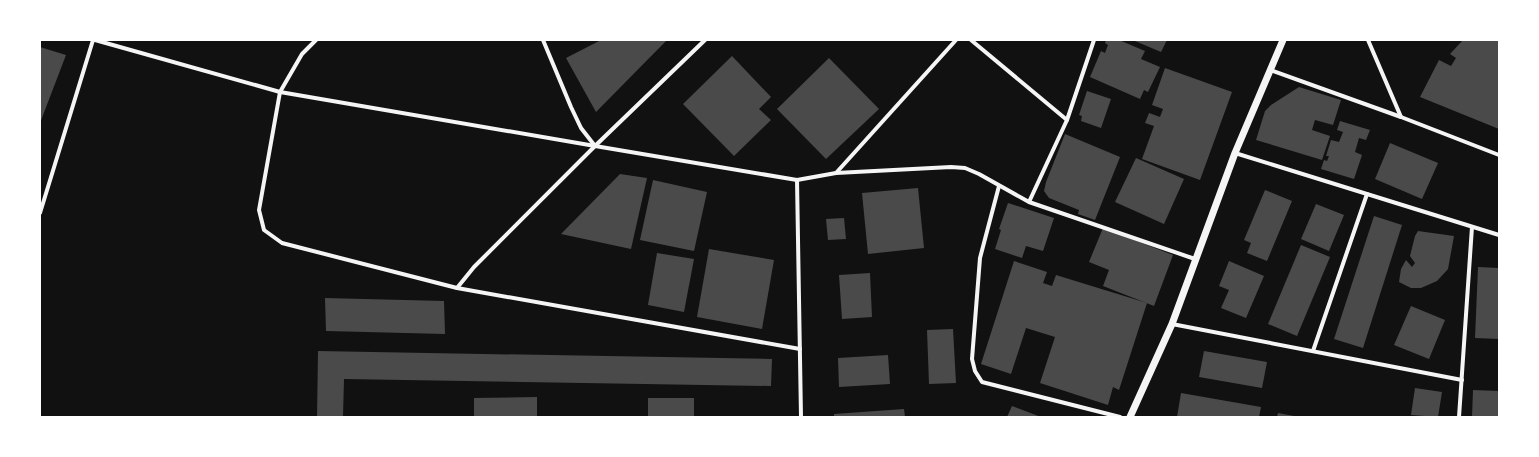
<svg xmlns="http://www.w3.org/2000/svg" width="1539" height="457" font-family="Karla,sans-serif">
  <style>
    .building { fill: #4a4a4a }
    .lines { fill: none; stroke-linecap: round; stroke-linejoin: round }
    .minor { stroke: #f5f5f5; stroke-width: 4 }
    .tertiary { stroke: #f5f5f5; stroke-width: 7 }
  </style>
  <rect width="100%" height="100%" fill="#111"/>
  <g class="building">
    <polygon points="601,40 667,40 596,112 566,58"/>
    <polygon points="1106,40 1119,40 1145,51 1141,59 1160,67 1148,92 1144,90 1140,99 1090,77 1101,51 1105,53 1108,45 1105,43"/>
    <polygon points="1136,40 1167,40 1161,52 1135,41"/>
    <polygon points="1463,40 1499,40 1499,129 1420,97 1439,60 1451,66 1456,58 1450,54"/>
    <polygon points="40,47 66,55 40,123"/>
    <polygon points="732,56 771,97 759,109 771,120 734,156 683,104"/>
    <polygon points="829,58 879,109 826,159 777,109"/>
    <polygon points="1165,68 1232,92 1200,180 1142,159 1154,126 1145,123 1149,113 1160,117 1163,109 1152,105"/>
    <polygon points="1299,87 1341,100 1333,125 1315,120 1312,130 1330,136 1322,160 1256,140 1265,111 1271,105"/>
    <polygon points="1087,91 1111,99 1101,128 1081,121 1082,116 1079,115"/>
    <polygon points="1340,121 1370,130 1366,140 1359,138 1355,152 1362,155 1354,179 1321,169 1324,160 1327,161 1329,156 1326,156 1331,140 1339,142 1343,132 1337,130"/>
    <polygon points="1065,134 1120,157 1095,220 1078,214 1079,210 1049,198 1044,191 1046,182"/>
    <polygon points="1390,143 1438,163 1422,199 1375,179"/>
    <polygon points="1136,158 1184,179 1164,224 1115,202"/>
    <polygon points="620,174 647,178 631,249 561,234"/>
    <polygon points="653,180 707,192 694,251 640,240"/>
    <polygon points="918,188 924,248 868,254 862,193"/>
    <polygon points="1265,190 1292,201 1267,261 1247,253 1251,243 1244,240"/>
    <polygon points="1008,203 1054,218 1043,251 1026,246 1022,258 995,249 1001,230 999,229"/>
    <polygon points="1316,204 1344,215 1329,251 1301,239"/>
    <polygon points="1374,216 1402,225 1363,348 1334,339"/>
    <polygon points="844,218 846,239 828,240 826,219"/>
    <polygon points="1103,228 1173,255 1154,306 1103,286 1109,270 1089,262"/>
    <polygon points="1418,231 1454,236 1448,269 1437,281 1421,288 1411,288 1399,282 1401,269 1406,260 1412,267 1415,263 1410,256 1415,236"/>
    <polygon points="1301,245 1330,257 1297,336 1268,324"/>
    <polygon points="709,249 774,260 762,329 697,317"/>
    <polygon points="657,253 694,259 684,312 648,305"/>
    <polygon points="1014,261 1047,272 1043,283 1052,286 1056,275 1147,303 1119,390 1113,387 1108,405 1040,383 1055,337 1026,328 1011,374 981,364"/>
    <polygon points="1229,261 1264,276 1246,318 1221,308 1229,290 1219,286"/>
    <polygon points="1478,267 1499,268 1499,339 1475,338"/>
    <polygon points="870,273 872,317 842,319 839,275"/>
    <polygon points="325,298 444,301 445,334 326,331"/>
    <polygon points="1411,306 1445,320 1429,359 1394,345"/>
    <polygon points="953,329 956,383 929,384 927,330"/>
    <polygon points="318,351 772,359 771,386 344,379 343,417 317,417"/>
    <polygon points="1204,351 1267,362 1262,388 1199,377"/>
    <polygon points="888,355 890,384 839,387 838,358"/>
    <polygon points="1415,388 1442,392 1438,417 1411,415"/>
    <polygon points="1473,390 1499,391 1499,417 1472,417"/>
    <polygon points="1181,393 1261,407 1259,417 1177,417"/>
    <polygon points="537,397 537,417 474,417 474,398"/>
    <rect x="648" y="398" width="46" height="19"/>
    <polygon points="1012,406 1041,417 1007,417"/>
    <polygon points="904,409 905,417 834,417 834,414"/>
    <polygon points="1278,413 1294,416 1294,417 1277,417"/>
  </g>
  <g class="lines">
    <g class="minor">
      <polyline points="95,40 280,92 595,146 797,180 836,173 951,167 965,168 979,174 1029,202 1195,259"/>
      <polyline points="316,40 302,54 280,92 259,210 264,230 282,243 457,288 800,349"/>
      <polyline points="543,40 571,107 581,128 595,146"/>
      <polyline points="971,40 1067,120"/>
      <polyline points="1368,40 1401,117"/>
      <polyline points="1270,70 1401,117 1499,155"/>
      <polyline points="1235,153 1499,235"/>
      <polyline points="836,173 956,40"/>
      <polyline points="797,180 801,417"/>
      <polyline points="999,186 980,258 972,359 975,371 982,382 1120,417"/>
      <polyline points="1029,202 1067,120 1094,40"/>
      <polyline points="40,213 93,40"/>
      <polyline points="457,288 474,267 595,146 705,40"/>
      <polyline points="1172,324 1462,380"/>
      <polyline points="1313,351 1367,194"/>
      <polyline points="1459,417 1472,227"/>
    </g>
    <polyline class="tertiary" points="1130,417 1172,324 1235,153 1283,40"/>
  </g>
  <rect width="1539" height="457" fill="none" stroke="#ffffff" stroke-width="82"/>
</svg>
